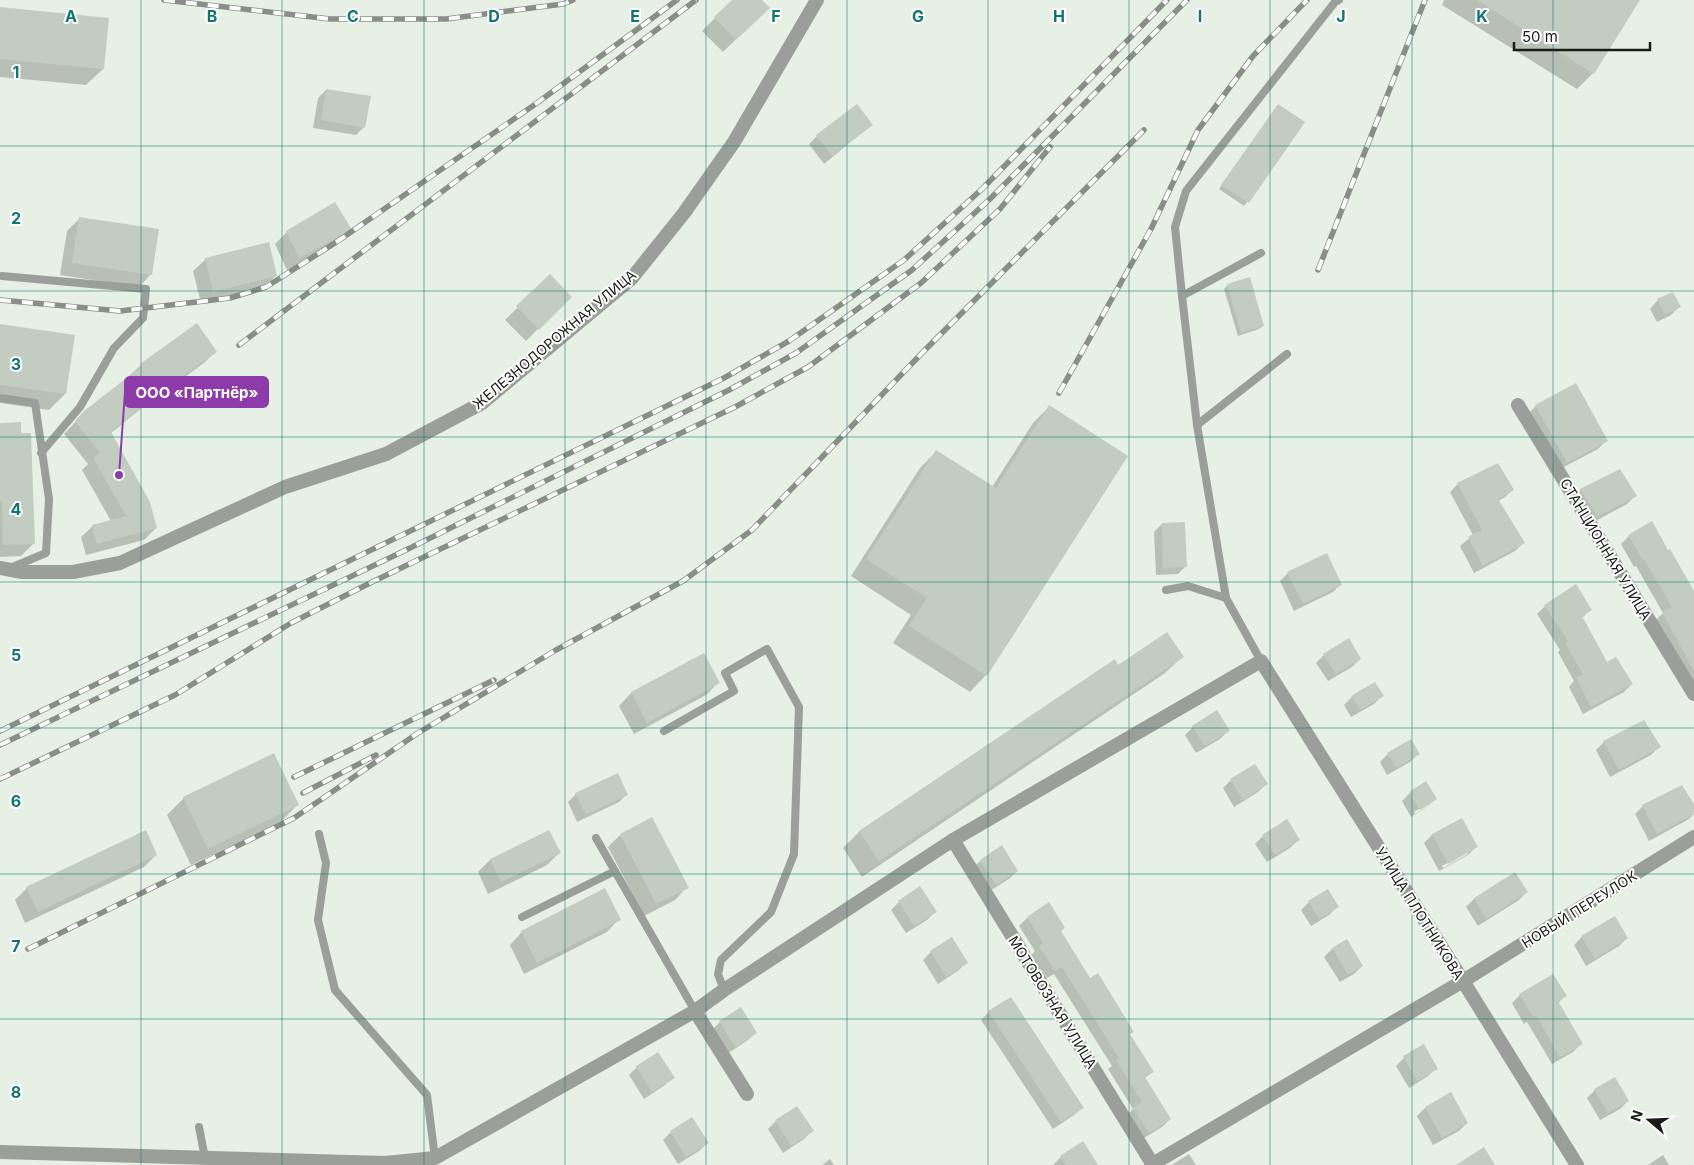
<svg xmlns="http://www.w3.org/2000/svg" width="1694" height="1165" font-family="Inter,sans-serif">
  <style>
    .shadow { fill: #0003; fill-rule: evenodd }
    .building { fill: #c3ccc0 }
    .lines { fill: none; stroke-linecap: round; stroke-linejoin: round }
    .service { stroke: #9b9f99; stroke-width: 8 }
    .minor { stroke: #9b9f99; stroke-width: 14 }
    .tertiary { stroke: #9b9f99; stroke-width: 14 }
    .rail-casing { stroke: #888f86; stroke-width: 5.5 }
    .rail { stroke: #fff; stroke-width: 4; stroke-dasharray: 11; stroke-linecap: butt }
    .grid { fill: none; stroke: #0f766e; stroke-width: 1; stroke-opacity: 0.55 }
    .labels { text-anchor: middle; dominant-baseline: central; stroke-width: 4; stroke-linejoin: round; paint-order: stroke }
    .street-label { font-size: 14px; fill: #191c17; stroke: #fff }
    .grid-label { font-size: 16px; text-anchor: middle; font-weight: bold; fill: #0f766e; stroke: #fff; stroke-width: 4; stroke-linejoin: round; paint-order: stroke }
    .leader { fill: none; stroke: #8d3ba9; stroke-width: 2 }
    .callout-dot { fill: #8d3ba9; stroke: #fff; stroke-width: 2 }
    .callout { fill: #8d3ba9; stroke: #8d3ba9; stroke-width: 2 }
    .callout-label { font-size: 15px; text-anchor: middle; font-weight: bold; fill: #fff }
  </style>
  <rect width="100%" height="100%" fill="#e7f0e4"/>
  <g class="shadow">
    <polygon points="733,0 760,0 768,8 723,52 702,31"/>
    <polygon points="1444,0 1639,0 1593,73 1577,89 1442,5"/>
    <polygon points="0,8 103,69 86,85 0,77"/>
    <polygon points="326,90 364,127 356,135 313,128 318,98"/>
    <polygon points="1278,105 1303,122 1244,206 1219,189"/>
    <polygon points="871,125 824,164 809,144 817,136"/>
    <polygon points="79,219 151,274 139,287 60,275 67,231"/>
    <polygon points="350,230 338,242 287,270 275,244 287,232"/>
    <polygon points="206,259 276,275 264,288 201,303 193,271"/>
    <polygon points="550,276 570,297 526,341 505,320"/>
    <polygon points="1228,285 1263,326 1259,329 1238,336 1224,289"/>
    <polygon points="1658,300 1679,307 1671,315 1657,322 1650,309"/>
    <polygon points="0,325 74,336 65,394 49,410 0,403"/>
    <polygon points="196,325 215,352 204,363 139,410 110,434 156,528 144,540 86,555 81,537 93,526 111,521 82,470 88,464 64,434 85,412 129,376 141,365"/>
    <polygon points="1536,406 1606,441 1598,449 1558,470 1528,414"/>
    <polygon points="1049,407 986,675 970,692 893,643 911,615 851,576 920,468 936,452 992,487 1033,423"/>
    <polygon points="0,424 33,544 21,556 0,557"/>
    <polygon points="1620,470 1635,496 1627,504 1588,525 1573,498 1581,490"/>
    <polygon points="1458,484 1513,489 1505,497 1498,501 1523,543 1515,551 1474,573 1460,546 1473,535 1450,492"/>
    <polygon points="1162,524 1186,566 1178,574 1156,575 1154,532"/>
    <polygon points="1629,536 1694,594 1694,696 1655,621 1663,613 1636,566 1634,567 1621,544"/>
    <polygon points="1288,573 1341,584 1333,592 1294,611 1280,581"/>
    <polygon points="1545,606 1590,610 1582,618 1607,663 1632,684 1624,692 1583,714 1569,687 1574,681 1558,652 1560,650 1537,614"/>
    <polygon points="703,655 718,683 706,695 634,734 619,706 631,693"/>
    <polygon points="1324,655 1360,659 1352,667 1328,681 1316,663"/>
    <polygon points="1182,657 1165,673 862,877 843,848 859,832 1118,667"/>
    <polygon points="1382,696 1374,704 1351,717 1344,705 1352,697"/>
    <polygon points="1193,727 1228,731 1220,739 1196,753 1185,735"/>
    <polygon points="1410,741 1418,754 1410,762 1387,775 1380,762 1388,754"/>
    <polygon points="1604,742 1659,747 1651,755 1610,777 1596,750"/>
    <polygon points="273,755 297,805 281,822 191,865 167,815 184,798"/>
    <polygon points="1231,780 1266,784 1258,792 1234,807 1223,788"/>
    <path d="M1410 793 1435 799 1427 807 1411 817 1402 801ZM1428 803V806L1415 814 1414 812Z"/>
    <polygon points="576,794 627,794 619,802 577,822 568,802"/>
    <polygon points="1643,806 1694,806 1694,814 1689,819 1649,841 1635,814"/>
    <path d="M1461 820 1476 847 1468 855 1439 871 1424 843 1432 835ZM1468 851V854L1443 868 1442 866Z"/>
    <polygon points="549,831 559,853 547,865 488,894 478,872 490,860"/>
    <polygon points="620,835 687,887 675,900 644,916 608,847"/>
    <polygon points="1263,836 1298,840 1290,848 1267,862 1255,844"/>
    <polygon points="156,855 144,867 25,923 15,900 27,888"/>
    <polygon points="980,861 1017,871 1009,879 988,892 972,869"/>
    <polygon points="1515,873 1527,892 1519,900 1478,926 1466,907 1474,899"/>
    <polygon points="899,902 935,912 927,920 906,933 891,910"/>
    <polygon points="1309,902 1337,907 1329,915 1311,926 1301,910"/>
    <polygon points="1027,918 1060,931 1090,979 1133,1032 1129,1035 1152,1071 1144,1079 1170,1119 1162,1127 1141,1140 1125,1117 1133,1109 1108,1069 1112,1066 1054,974 1047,978 1031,955 1035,951 1019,926"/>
    <polygon points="619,919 607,932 524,974 510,945 522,932"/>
    <polygon points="1582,937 1627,938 1619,946 1586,966 1574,945"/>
    <polygon points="952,939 967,962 959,970 938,984 923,960 931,952"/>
    <polygon points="1346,940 1362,966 1354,974 1340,982 1324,957 1332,949"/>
    <polygon points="1520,995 1565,996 1558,1003 1581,1044 1573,1052 1552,1064 1527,1022 1524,1024 1512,1003"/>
    <polygon points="741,1009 756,1032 748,1040 727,1054 712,1030 720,1022"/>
    <polygon points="989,1012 1082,1107 1074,1115 1053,1129 981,1020"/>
    <polygon points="658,1054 673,1077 665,1085 644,1099 629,1075 637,1067"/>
    <polygon points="1404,1058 1436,1068 1428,1076 1409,1088 1396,1066"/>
    <polygon points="1595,1090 1628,1101 1620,1109 1600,1120 1587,1098"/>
    <polygon points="1425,1108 1467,1123 1459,1131 1433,1145 1417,1116"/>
    <polygon points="776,1121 812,1131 804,1139 783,1153 768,1129"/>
    <polygon points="671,1132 707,1143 699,1151 678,1164 663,1140"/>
    <polygon points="1189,1154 1196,1165 1172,1165"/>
    <polygon points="1663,1155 1669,1165 1648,1165"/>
    <polygon points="1061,1157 1096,1165 1053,1165"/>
    <polygon points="830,1159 834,1165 822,1165"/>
  </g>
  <g class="building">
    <polygon points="732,0 762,0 770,8 736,40 714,17"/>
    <polygon points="1477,0 1640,0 1594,74"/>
    <polygon points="0,7 109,18 104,69 0,59"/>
    <polygon points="326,89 371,96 365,128 321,120"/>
    <polygon points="857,104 873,125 832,156 816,135"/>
    <polygon points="1278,104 1305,122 1249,203 1221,185"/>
    <polygon points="335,202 352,230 299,258 286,231"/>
    <polygon points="79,217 159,229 152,275 72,263"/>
    <polygon points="269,242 277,276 213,292 205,258"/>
    <polygon points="550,274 572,297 539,330 516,306"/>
    <polygon points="1250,277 1264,326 1241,333 1227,284"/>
    <polygon points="1673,292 1681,307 1665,315 1657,299"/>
    <polygon points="197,323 217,352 145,403 146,404 111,432 150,502 157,528 97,544 92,525 126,516 93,458 100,453 75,421 84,411 142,366 140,364"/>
    <polygon points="0,324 75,335 66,394 0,385"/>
    <polygon points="1576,383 1608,441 1567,463 1535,405"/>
    <polygon points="1049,405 1128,456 987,676 909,626 927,598 866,559 936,450 996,488"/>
    <polygon points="21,422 21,433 31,433 35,544 3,545 2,501 0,501 0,423"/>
    <polygon points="1498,463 1514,490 1498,499 1525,543 1483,566 1468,537 1482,530 1457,483"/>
    <polygon points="1620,469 1637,496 1597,517 1580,489"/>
    <polygon points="1652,521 1668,550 1670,549 1694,591 1694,671 1662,612 1672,607 1644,559 1643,560 1628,535"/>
    <polygon points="1185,522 1187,567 1163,568 1162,523"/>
    <polygon points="1327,553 1342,585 1303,604 1287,572"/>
    <polygon points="1576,584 1592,610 1582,616 1607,662 1616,657 1633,684 1591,707 1576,678 1583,674 1565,643 1568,641 1544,605"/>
    <polygon points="1167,632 1184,657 879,861 859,831 1115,659 1118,665"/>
    <polygon points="1349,638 1361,659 1336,674 1323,654"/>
    <polygon points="704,653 720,683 647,723 631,692"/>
    <polygon points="1375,682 1384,696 1360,710 1351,696"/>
    <polygon points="1217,710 1230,731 1205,746 1192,726"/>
    <polygon points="1644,720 1661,747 1619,770 1603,741"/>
    <polygon points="1411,739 1420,754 1396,768 1387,753"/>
    <polygon points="274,753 299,805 208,849 183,797"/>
    <polygon points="1255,764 1268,784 1243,800 1230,779"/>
    <polygon points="618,773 628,795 586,815 575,793"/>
    <polygon points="1426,781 1437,799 1420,810 1409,792"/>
    <polygon points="1682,785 1694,804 1694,814 1657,834 1642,805"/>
    <polygon points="652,817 689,888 656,904 620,834"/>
    <polygon points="1462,818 1478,847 1448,864 1432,834"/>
    <polygon points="1287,819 1300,840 1275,855 1262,835"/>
    <polygon points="146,830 157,855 38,912 26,887"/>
    <polygon points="549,830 561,853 501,882 490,859"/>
    <polygon points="1002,845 1018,871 996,885 980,860"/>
    <polygon points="1515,872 1528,892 1486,919 1474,898"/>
    <polygon points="920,886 937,912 914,926 898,901"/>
    <polygon points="605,888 621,920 537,963 521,931"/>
    <polygon points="1328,889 1339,907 1319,919 1308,901"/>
    <polygon points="1049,902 1065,928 1061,931 1090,978 1098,973 1134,1032 1130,1034 1154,1072 1145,1077 1171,1119 1149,1133 1133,1108 1142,1102 1116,1060 1119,1058 1062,967 1055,971 1039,946 1043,943 1027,917"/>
    <polygon points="1615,916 1628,938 1595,959 1581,936"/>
    <polygon points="952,937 968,963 946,977 930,951"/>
    <polygon points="1347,939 1363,966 1348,975 1332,948"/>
    <polygon points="1553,974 1567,996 1558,1001 1583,1044 1560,1057 1536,1015 1533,1017 1519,994"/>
    <polygon points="1011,997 1084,1108 1061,1122 988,1011"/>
    <polygon points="741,1007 757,1033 735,1047 719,1021"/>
    <polygon points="1424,1044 1438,1069 1417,1081 1403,1056"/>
    <polygon points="658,1052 675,1078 652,1092 636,1066"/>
    <polygon points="1615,1077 1629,1101 1608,1113 1594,1089"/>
    <polygon points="1451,1092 1468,1123 1442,1138 1425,1107"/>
    <polygon points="797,1106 814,1131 791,1146 775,1120"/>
    <polygon points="692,1117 709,1143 686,1157 670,1131"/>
    <polygon points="1083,1141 1098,1165 1066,1165 1060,1156"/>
    <polygon points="1484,1147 1495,1165 1456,1165"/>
  </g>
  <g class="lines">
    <g class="service">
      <polyline points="1261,253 1182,296 1197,425 1226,598 1261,661"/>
      <polyline points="2,276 146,289 143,318 114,348 80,407 41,453"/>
      <polyline points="1182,296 1175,227 1186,191 1335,2 1339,0"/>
      <polyline points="0,398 35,403 49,499 46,553 10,568"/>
      <polyline points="1197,425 1287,354"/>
      <polyline points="1166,590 1188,586 1226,598"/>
      <polyline points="664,731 734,691 725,673 767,649 799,707 794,854 771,912 721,960 718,974 724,990"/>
      <polyline points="319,834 326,863 318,920 335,990 427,1095 435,1158"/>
      <polyline points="596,838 695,1011"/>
      <polyline points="522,917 615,871"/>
      <polyline points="199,1127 205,1158"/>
    </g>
    <g class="minor">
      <polyline points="1518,405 1694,694"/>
      <polyline points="0,568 22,572 73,572 120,563 285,487 386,454 482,403 632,278 684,213 734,142 817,0"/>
      <polyline points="953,840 1153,1165"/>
      <polyline points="695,1011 747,1094"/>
      <polyline points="1151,1165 1463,981 1694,837"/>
    </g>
    <polyline class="tertiary" points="0,1152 385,1163 435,1158 695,1011 724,990 953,840 1261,661 1463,981 1577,1165"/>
    <g class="rail-casing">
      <g id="rail">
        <polyline points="164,0 330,19 446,19 563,4 573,0"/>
        <polyline points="1318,270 1425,0"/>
        <polyline points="0,300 120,311 230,298 266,287 338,241 537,103 677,0"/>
        <polyline points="239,345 696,0"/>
        <polyline points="1059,393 1151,229 1198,130 1253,56 1307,0"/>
        <polyline points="0,731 724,378 789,341 904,260 982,189 1167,0"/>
        <polyline points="0,745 406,550 729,390 796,353 912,270 990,199 1187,0"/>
        <polyline points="294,777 494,680"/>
        <polyline points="0,779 175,695 291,623 370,583 735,407 808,367 921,283 1000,209 1050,147"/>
        <polyline points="303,793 376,755"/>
        <polyline points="28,949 294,818 418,733 556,650 683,581 752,530 922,353 1144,130"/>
      </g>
    </g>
    <use href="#rail" class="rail"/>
  </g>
  <path class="grid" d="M141 0V1165M282 0V1165M424 0V1165M565 0V1165M706 0V1165M847 0V1165M988 0V1165M1129 0V1165M1270 0V1165M1412 0V1165M1553 0V1165M0 146H1694M0 291H1694M0 437H1694M0 582H1694M0 728H1694M0 874H1694M0 1019H1694"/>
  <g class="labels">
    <g class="street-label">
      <text transform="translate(554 339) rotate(-40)">ЖЕЛЕЗНОДОРОЖНАЯ УЛИЦА</text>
      <text transform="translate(1606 549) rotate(59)">СТАНЦИОННАЯ УЛИЦА</text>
      <text transform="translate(1579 909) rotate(-32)">НОВЫЙ ПЕРЕУЛОК</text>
      <text transform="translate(1420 913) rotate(58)">УЛИЦА ПЛОТНИКОВА</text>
      <text transform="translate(1053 1002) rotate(58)">МОТОВОЗНАЯ УЛИЦА</text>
    </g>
  </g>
  <g class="grid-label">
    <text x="71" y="22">A</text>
    <text x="212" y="22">B</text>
    <text x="353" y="22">C</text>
    <text x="494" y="22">D</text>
    <text x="635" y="22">E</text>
    <text x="776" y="22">F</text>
    <text x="918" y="22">G</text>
    <text x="1059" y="22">H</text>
    <text x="1200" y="22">I</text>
    <text x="1341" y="22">J</text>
    <text x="1482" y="22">K</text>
    <text x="16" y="78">1</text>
    <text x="16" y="224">2</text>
    <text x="16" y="370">3</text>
    <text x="16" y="515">4</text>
    <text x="16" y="661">5</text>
    <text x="16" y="807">6</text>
    <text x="16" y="952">7</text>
    <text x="16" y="1098">8</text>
  </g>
  <path class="leader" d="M119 475L125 392"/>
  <circle class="callout-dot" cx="119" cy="475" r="5"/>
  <rect class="callout" x="125" y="377" width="143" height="30" rx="5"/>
  <g class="callout-label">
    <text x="197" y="398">ООО «Партнёр»</text>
  </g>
  <g transform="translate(1649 1120) rotate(289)" stroke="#ffffff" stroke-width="4" paint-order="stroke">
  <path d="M0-4L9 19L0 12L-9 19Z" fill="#191c17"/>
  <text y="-8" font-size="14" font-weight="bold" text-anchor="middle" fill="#191c17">N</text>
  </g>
  <path d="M1514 42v8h136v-8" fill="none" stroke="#191c17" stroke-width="2.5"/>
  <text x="1522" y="42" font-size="15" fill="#191c17" stroke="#ffffff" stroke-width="4" paint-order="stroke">50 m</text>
</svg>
